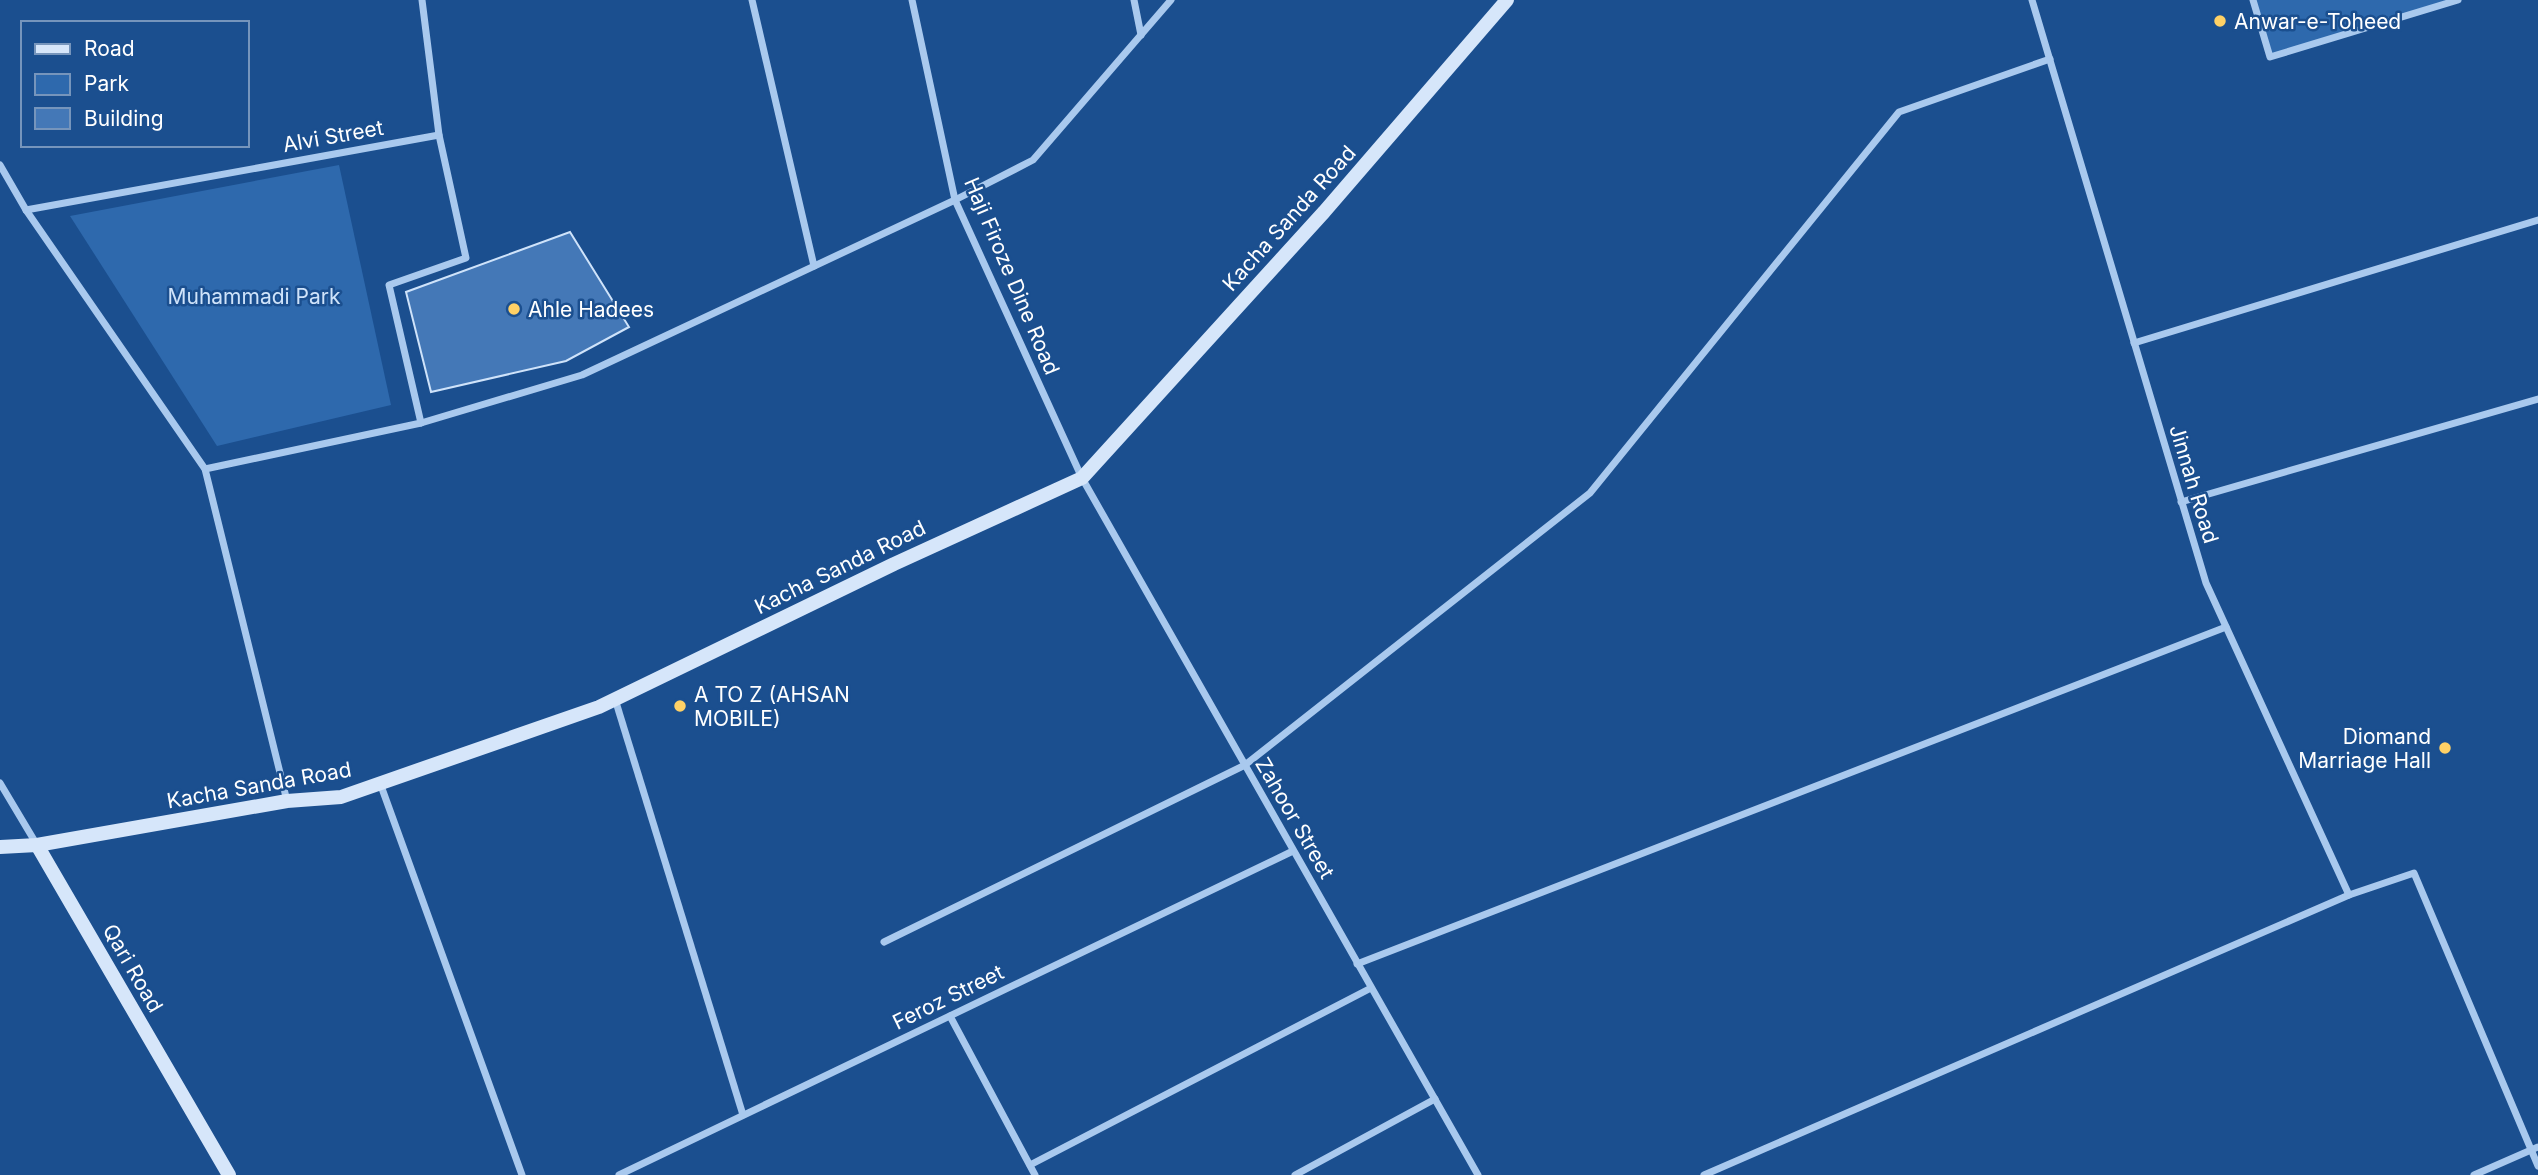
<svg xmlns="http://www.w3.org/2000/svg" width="2538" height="1175" font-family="Inter,sans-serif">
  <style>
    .green { fill: #2e69ad }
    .building { fill: #4478b7; stroke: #cfe3fa; stroke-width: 2 }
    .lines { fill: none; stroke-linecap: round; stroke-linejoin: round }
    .minor { stroke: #a9c9ee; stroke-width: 7 }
    .secondary { stroke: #d6e6fa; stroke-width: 14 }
    .poi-dot { fill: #ffd166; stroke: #1b4f8f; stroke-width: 2.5 }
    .labels { text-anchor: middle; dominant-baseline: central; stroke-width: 5; stroke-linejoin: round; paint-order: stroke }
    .poi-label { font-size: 21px; fill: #fff; stroke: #1b4f8f; text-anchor: start }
    .street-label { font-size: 21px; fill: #fff; stroke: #1b4f8f }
    .park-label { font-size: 21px; fill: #cfe3fa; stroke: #1b4f8f }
  </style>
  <rect width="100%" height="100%" fill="#1b4f8f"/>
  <g class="green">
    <polygon points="2253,0 2458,0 2270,57"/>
    <polygon points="339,165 391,405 217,446 70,216"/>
  </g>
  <polygon class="building" points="570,232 629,327 566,361 431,392 406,292"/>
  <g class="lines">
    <g class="minor">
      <polyline points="752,0 814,266"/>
      <polyline points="912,0 955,200 1082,478 1478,1175"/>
      <polyline points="1134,0 1141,35"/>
      <polyline points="2032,0 2206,583 2349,895 2414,873 2538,1166"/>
      <polyline points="2253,0 2270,57 2458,0"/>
      <polyline points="0,165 26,210 205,469 287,801"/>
      <polyline points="26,210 439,135"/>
      <polyline points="2134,343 2538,220"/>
      <polyline points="421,423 389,285 466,258 439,135 422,0"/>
      <polyline points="205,469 421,423 582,375 955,200 1033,160 1171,0"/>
      <polyline points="2181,502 2538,399"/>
      <polyline points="615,699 743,1115"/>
      <polyline points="0,783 37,845"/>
      <polyline points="380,783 522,1175"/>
      <polyline points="884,942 1245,765 1590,493 1899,112 2050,59"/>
      <polyline points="1357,964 2226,627"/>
      <polyline points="950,1016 1035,1175"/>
      <polyline points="1030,1165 1371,988"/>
      <polyline points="619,1175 1293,851"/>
      <polyline points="1295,1175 1435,1099"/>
      <polyline points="1704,1175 2349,895"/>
      <polyline points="2474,1175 2538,1147"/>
    </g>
    <g class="secondary">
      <polyline points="37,845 229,1175"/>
      <polyline points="0,847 37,845 287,801 341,797 599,707 894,564 1082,478 1324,212 1507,0"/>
    </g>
  </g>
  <g class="poi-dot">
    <circle cx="2220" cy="21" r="7"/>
    <circle cx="514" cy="309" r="7"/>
    <circle cx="680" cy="706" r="7"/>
    <circle cx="2445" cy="748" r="7"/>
  </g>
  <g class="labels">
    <g class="poi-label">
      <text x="2234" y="21">Anwar-e-Toheed</text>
      <text x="528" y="309">Ahle Hadees</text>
      <text x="694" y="694">A TO Z (AHSAN<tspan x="694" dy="24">MOBILE)</tspan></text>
      <text x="2431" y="736" text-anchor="end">Diomand<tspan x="2431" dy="24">Marriage Hall</tspan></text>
    </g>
    <g class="street-label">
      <text transform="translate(333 136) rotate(-10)">Alvi Street</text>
      <text transform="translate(1289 218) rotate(-48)">Kacha Sanda Road</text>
      <text transform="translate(1012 276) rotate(67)">Haji Firoze Dine Road</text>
      <text transform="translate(2194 484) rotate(73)">Jinnah Road</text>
      <text transform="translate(840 567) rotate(-26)">Kacha Sanda Road</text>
      <text transform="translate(259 785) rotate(-10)">Kacha Sanda Road</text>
      <text transform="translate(1295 818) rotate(60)">Zahoor Street</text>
      <text transform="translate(133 968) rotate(60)">Qari Road</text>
      <text transform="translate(948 997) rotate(-26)">Feroz Street</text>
    </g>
    <g class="park-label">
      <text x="254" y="296">Muhammadi Park</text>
    </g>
  </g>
  <rect x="21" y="21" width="228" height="126" fill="#1b4f8f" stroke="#7695bc" stroke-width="2"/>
  <rect x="35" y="44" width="35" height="10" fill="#d6e6fa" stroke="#7695bc" stroke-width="2"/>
  <text x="84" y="56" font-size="21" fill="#ffffff">Road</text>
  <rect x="35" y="74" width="35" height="21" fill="#2e69ad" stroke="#7695bc" stroke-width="2"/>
  <text x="84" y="91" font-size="21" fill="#ffffff">Park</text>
  <rect x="35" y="108" width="35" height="21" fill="#4478b7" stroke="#7695bc" stroke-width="2"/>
  <text x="84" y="126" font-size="21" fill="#ffffff">Building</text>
</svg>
